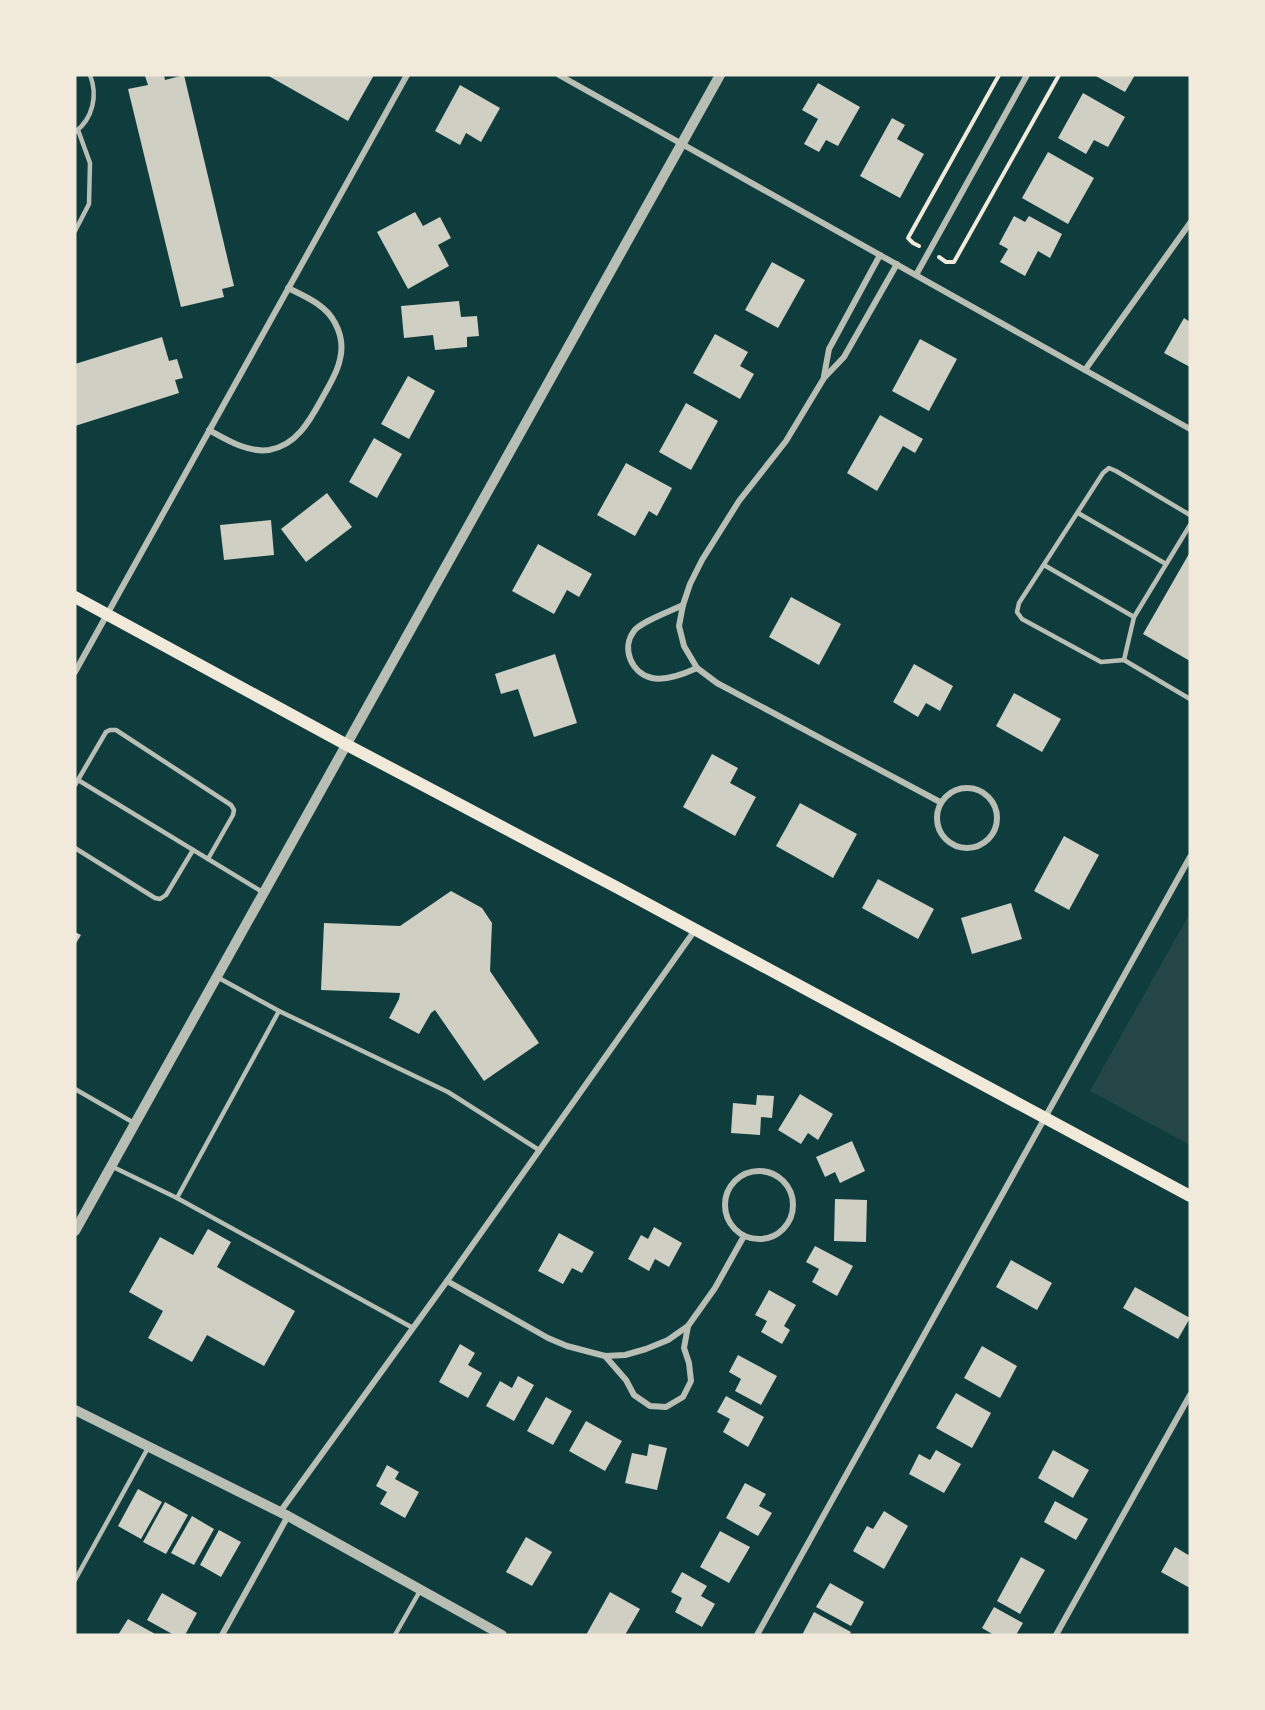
<svg xmlns="http://www.w3.org/2000/svg" width="1265" height="1710" font-family="Cabin,sans-serif">
  <style>
    .green { fill: #244646 }
    .building { fill: #cfcfc3 }
    .lines { fill: none; stroke-linecap: round; stroke-linejoin: round }
    .path { stroke: #f1e9da; stroke-width: 4 }
    .service { stroke: #b8beb3; stroke-width: 4.5 }
    .minor { stroke: #b8beb3; stroke-width: 6 }
    .tertiary { stroke: #b8beb3; stroke-width: 10 }
    .secondary { stroke: #f1e9da; stroke-width: 12 }
  </style>
  <rect width="100%" height="100%" fill="#0f3d3e"/>
  <polygon class="green" points="1190,913 1190,1145 1090,1091"/>
  <g class="building">
    <polygon points="148,75 164,75 165,80 184,75 234,286 222,289 224,297 181,307 128,89 148,85 145,76"/>
    <polygon points="267,75 374,75 348,121"/>
    <polygon points="1094,75 1135,75 1125,92"/>
    <polygon points="818,83 860,107 838,146 826,140 819,152 804,144 818,119 802,110"/>
    <polygon points="460,85 500,108 481,142 466,133 460,145 435,131"/>
    <polygon points="1083,93 1125,117 1108,147 1094,140 1086,154 1058,138"/>
    <polygon points="892,118 905,125 897,139 924,154 900,198 860,176"/>
    <polygon points="1048,152 1094,178 1068,224 1022,198"/>
    <polygon points="415,212 423,226 440,217 451,238 438,245 449,266 408,289 377,232"/>
    <polygon points="1014,216 1025,222 1029,216 1062,234 1050,258 1038,251 1025,276 1000,262 1008,249 999,244"/>
    <polygon points="772,262 805,280 778,328 745,310"/>
    <polygon points="459,301 461,317 477,316 479,336 467,337 467,347 435,350 433,335 404,338 401,306"/>
    <polygon points="1184,318 1190,322 1190,367 1164,353"/>
    <polygon points="715,334 748,352 740,366 754,374 740,399 693,373"/>
    <polygon points="162,337 169,361 177,359 183,378 175,380 179,393 75,426 75,364"/>
    <polygon points="920,339 957,359 929,411 892,391"/>
    <polygon points="408,376 435,391 409,439 381,424"/>
    <polygon points="686,403 718,421 691,470 659,452"/>
    <polygon points="880,415 923,439 915,453 903,446 877,491 847,473"/>
    <polygon points="374,438 402,454 377,498 349,482"/>
    <polygon points="626,463 672,488 657,516 649,511 635,536 597,515"/>
    <polygon points="327,493 352,527 306,562 281,529"/>
    <polygon points="271,520 274,555 224,560 220,525"/>
    <polygon points="538,544 592,574 579,597 567,590 554,614 512,591"/>
    <polygon points="1190,552 1190,661 1143,634"/>
    <polygon points="791,597 841,624 819,665 769,637"/>
    <polygon points="555,654 577,723 534,737 518,689 501,694 495,674"/>
    <polygon points="914,664 953,686 940,711 926,703 918,717 893,702"/>
    <polygon points="1014,693 1061,719 1042,752 996,726"/>
    <polygon points="712,754 738,768 730,783 756,797 735,836 683,807"/>
    <polygon points="800,803 857,834 833,878 776,846"/>
    <polygon points="1064,836 1099,855 1069,910 1034,891"/>
    <polygon points="878,879 934,909 918,939 862,908"/>
    <polygon points="451,891 482,908 492,923 490,971 539,1043 484,1081 435,1010 431,1013 419,1034 389,1018 399,999 400,993 321,990 324,923 400,926"/>
    <polygon points="1011,903 1022,939 972,954 961,918"/>
    <polygon points="75,932 81,935 75,945"/>
    <polygon points="800,1094 833,1114 818,1140 808,1133 801,1144 778,1130"/>
    <polygon points="757,1095 774,1096 772,1118 761,1117 760,1135 731,1133 733,1103 756,1105"/>
    <polygon points="852,1141 865,1171 840,1183 835,1172 825,1177 816,1157"/>
    <polygon points="835,1199 867,1200 866,1242 834,1241"/>
    <polygon points="654,1227 682,1243 669,1267 655,1259 649,1271 628,1259 641,1235 648,1239"/>
    <polygon points="208,1229 231,1242 217,1267 295,1311 264,1366 207,1335 192,1362 148,1338 163,1311 129,1292 160,1237 193,1255"/>
    <polygon points="559,1233 594,1252 582,1273 572,1268 563,1284 538,1271"/>
    <polygon points="815,1246 853,1266 837,1296 812,1282 819,1269 806,1262"/>
    <polygon points="1011,1260 1052,1283 1037,1310 996,1287"/>
    <polygon points="1135,1287 1190,1318 1178,1339 1123,1308"/>
    <polygon points="769,1290 796,1305 784,1326 790,1330 782,1344 761,1332 767,1321 755,1315"/>
    <polygon points="460,1344 475,1353 468,1365 482,1373 468,1398 439,1382"/>
    <polygon points="982,1346 1017,1366 1000,1398 964,1378"/>
    <polygon points="738,1355 777,1376 761,1405 735,1391 741,1379 729,1372"/>
    <polygon points="518,1376 534,1385 514,1421 486,1406 500,1381 512,1388"/>
    <polygon points="956,1393 991,1413 972,1448 936,1428"/>
    <polygon points="726,1396 764,1417 748,1447 723,1432 730,1419 717,1412"/>
    <polygon points="546,1397 572,1411 553,1445 527,1431"/>
    <polygon points="586,1421 622,1441 605,1471 569,1451"/>
    <polygon points="649,1444 667,1448 657,1490 625,1483 632,1453 647,1456"/>
    <polygon points="936,1450 961,1464 944,1493 909,1474 919,1454 930,1460"/>
    <polygon points="1053,1450 1089,1470 1073,1498 1038,1478"/>
    <polygon points="387,1465 399,1472 395,1479 419,1492 405,1518 380,1504 387,1492 376,1486"/>
    <polygon points="745,1483 766,1494 759,1506 772,1513 758,1536 726,1518"/>
    <polygon points="138,1489 162,1502 141,1539 118,1526"/>
    <polygon points="1055,1501 1088,1519 1076,1540 1044,1522"/>
    <polygon points="165,1502 188,1515 166,1554 143,1542"/>
    <polygon points="884,1511 908,1526 884,1569 853,1551 867,1526 873,1529"/>
    <polygon points="192,1516 214,1529 194,1565 171,1553"/>
    <polygon points="219,1530 241,1542 221,1577 200,1565"/>
    <polygon points="720,1531 750,1547 729,1583 700,1567"/>
    <polygon points="526,1537 552,1552 532,1586 506,1572"/>
    <polygon points="1175,1547 1190,1556 1190,1588 1161,1572"/>
    <polygon points="1021,1557 1045,1570 1020,1614 997,1601"/>
    <polygon points="682,1572 707,1586 701,1596 715,1604 702,1627 675,1612 682,1598 671,1592"/>
    <polygon points="830,1583 864,1602 851,1626 816,1607"/>
    <polygon points="610,1592 640,1609 625,1635 586,1635"/>
    <polygon points="162,1593 197,1613 185,1635 174,1635 147,1620"/>
    <polygon points="994,1607 1023,1623 1016,1635 994,1635 982,1628"/>
    <polygon points="814,1612 851,1632 849,1635 802,1635"/>
    <polygon points="128,1619 157,1635 118,1635"/>
  </g>
  <g class="lines">
    <g class="path">
      <polyline points="919,246 913,243 908,238 999,75"/>
      <polyline points="939,257 946,262 954,262 1059,75"/>
    </g>
    <g class="service">
      <path d="M75 132C93 119 98 95 90 75"/>
      <polyline points="75,231 89,204 90,163 78,130"/>
      <polyline points="1078,513 1166,564"/>
      <polyline points="1190,515 1116,471 1109,468 1103,473 1019,603 1017,612 1022,619 1101,662 1124,660 1190,699"/>
      <polyline points="1044,565 1134,617"/>
      <polyline points="1124,660 1134,617 1190,525"/>
      <polyline points="78,780 264,893"/>
      <polyline points="75,785 106,732 110,730 116,730 231,805 234,810 233,815 208,859"/>
      <polyline points="75,848 155,898 160,899 166,895 193,850"/>
      <polyline points="279,1011 448,1092 539,1150"/>
      <polyline points="75,1089 134,1123"/>
      <polyline points="111,1166 177,1198 279,1011 217,977"/>
      <polyline points="177,1198 413,1328"/>
      <polyline points="75,1580 149,1446"/>
      <polyline points="395,1635 421,1589"/>
    </g>
    <g class="minor">
      <polyline points="559,75 1190,429"/>
      <polyline points="897,264 844,357 824,378 786,441 739,501 702,560 690,584 683,605 679,626 684,646 697,668 717,683 940,802"/>
      <polyline points="916,275 1027,75"/>
      <polyline points="1085,370 1190,223"/>
      <polyline points="824,376 829,349 880,255"/>
      <path d="M209 430C227 440 248 453 269 450 299 445 312 416 325 393 331 382 338 371 340 359 343 347 341 334 335 323 326 305 306 297 288 288"/>
      <path d="M683 605C671 611 640 622 634 631 621 648 631 673 652 678 665 681 686 673 697 668"/>
      <polyline points="75,672 407,75"/>
      <circle cx="967" cy="818" r="30"/>
      <circle cx="759" cy="1205" r="34"/>
      <polyline points="447,1281 548,1338 567,1346 605,1356 625,1355 646,1349 668,1340 688,1326 715,1288 744,1236"/>
      <polyline points="605,1356 626,1380 634,1395 650,1406 666,1407 683,1397 691,1381 689,1363 684,1348 688,1326"/>
      <polyline points="280,1512 447,1281 695,930"/>
      <polyline points="222,1635 288,1516"/>
      <polyline points="757,1635 1190,857"/>
      <polyline points="1056,1635 1190,1395"/>
    </g>
    <g class="tertiary">
      <polyline points="75,1231 720,75"/>
      <polyline points="75,1410 288,1516 502,1635"/>
    </g>
    <polyline class="secondary" points="75,597 347,745 618,888 1190,1196"/>
  </g>
  <rect width="1265" height="1710" fill="none" stroke="#f1e9da" stroke-width="153"/>
</svg>
